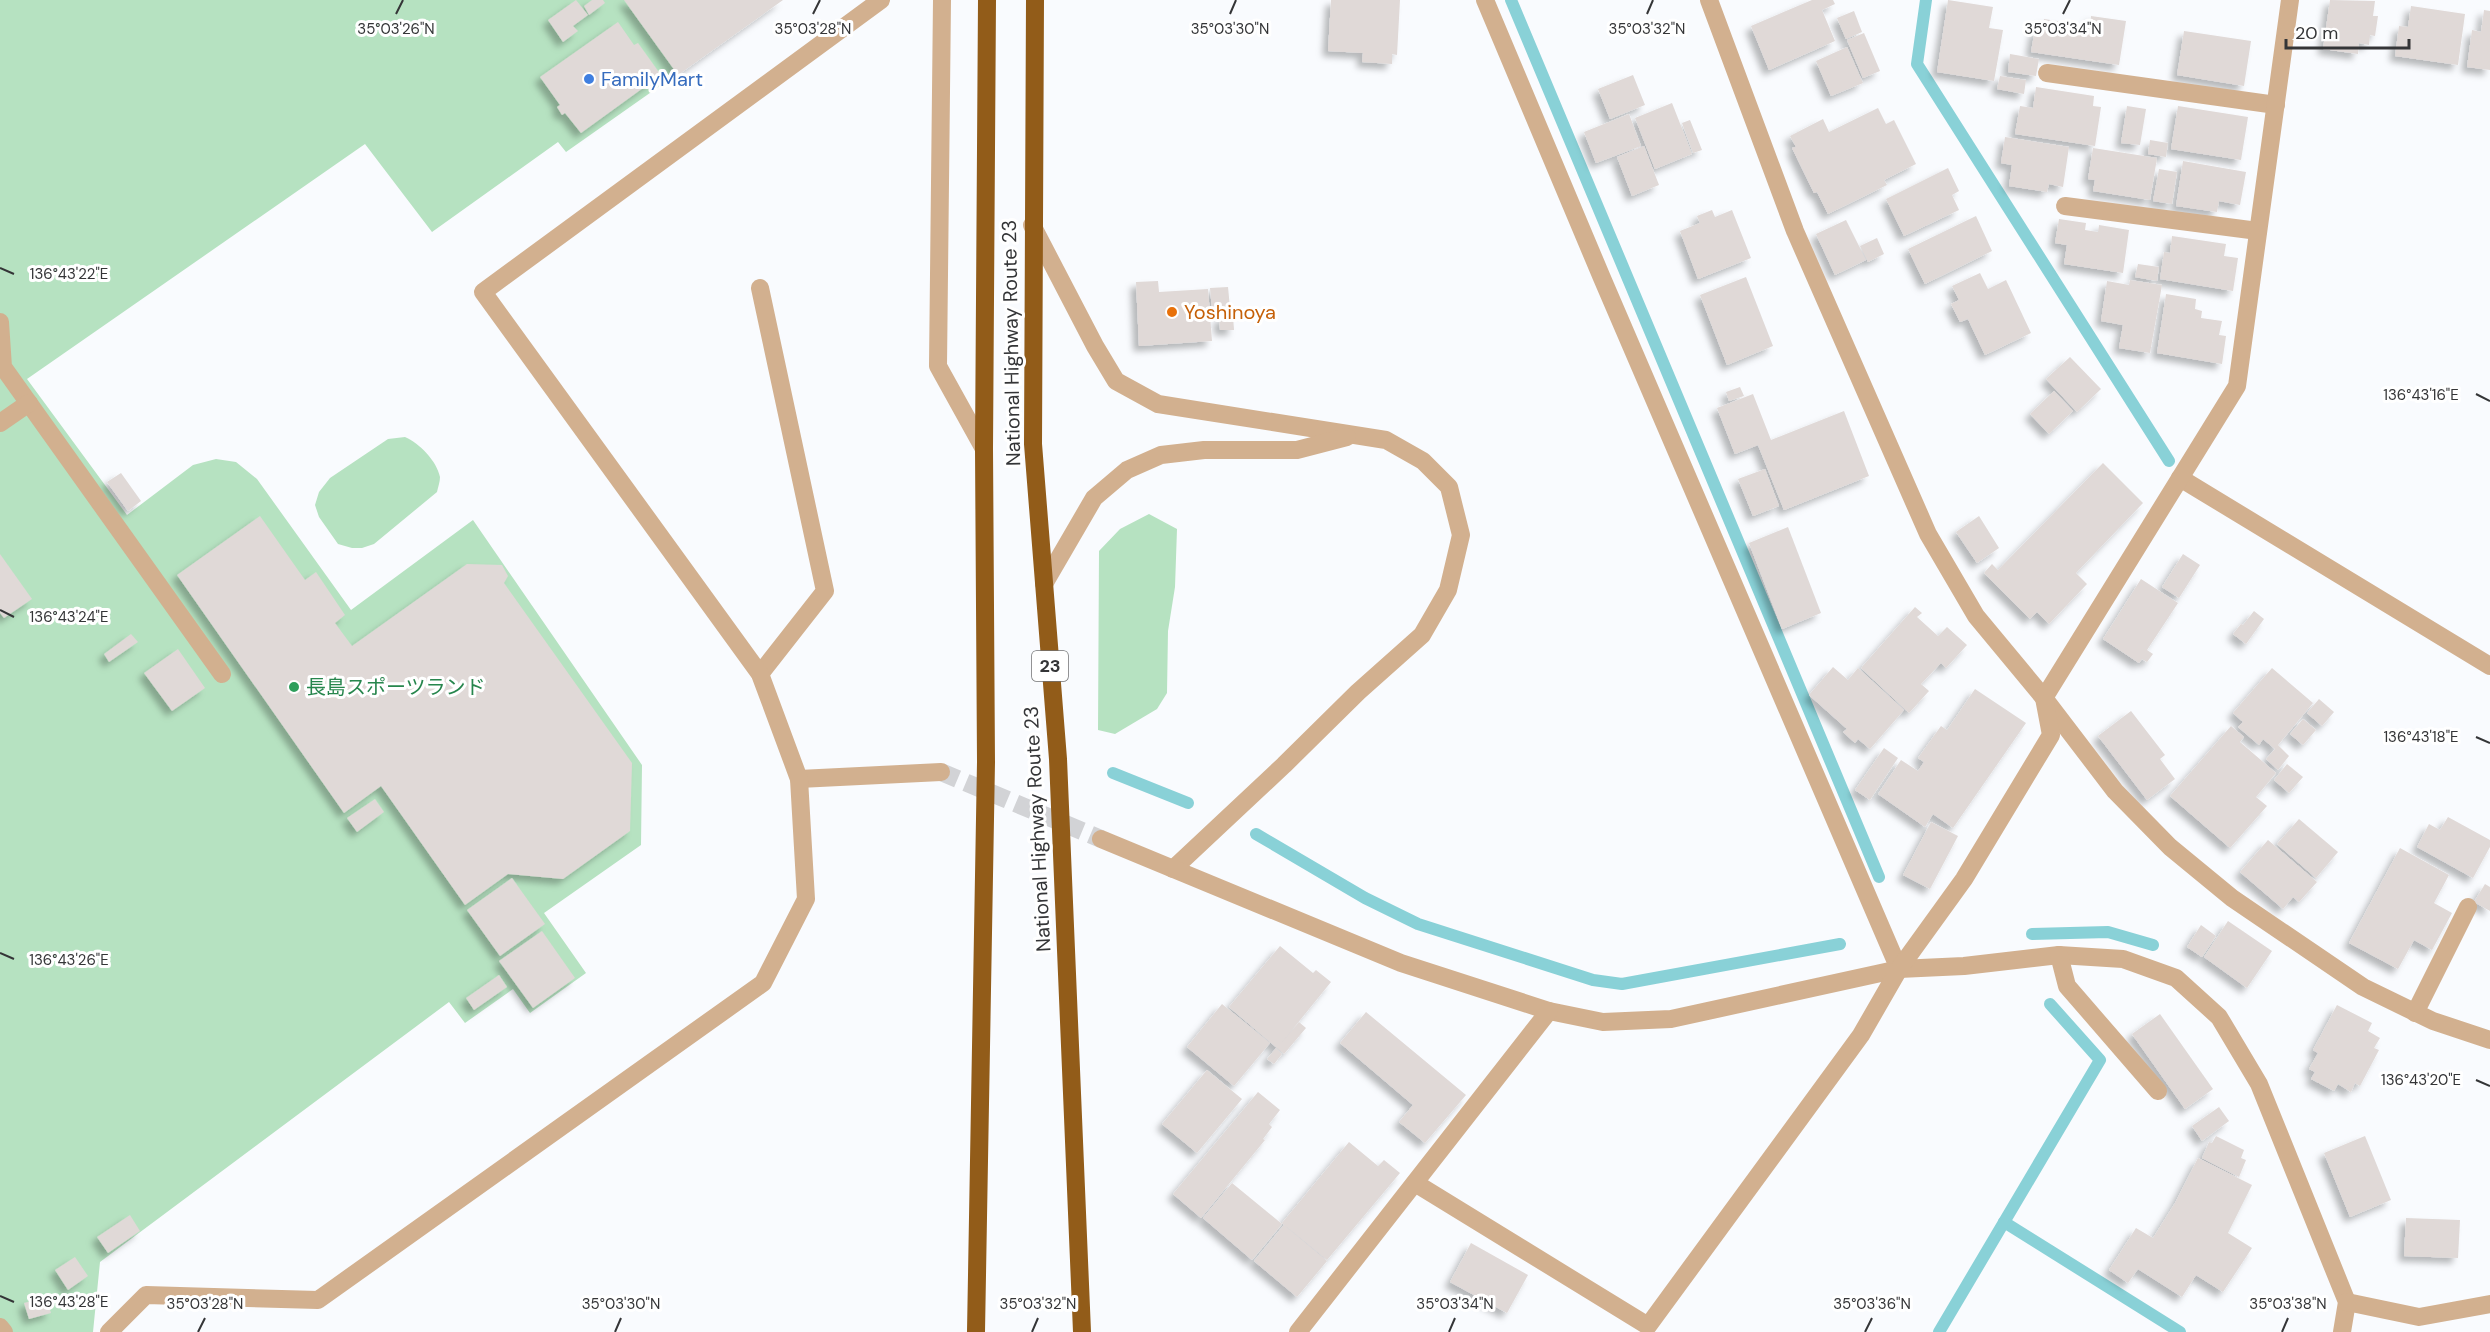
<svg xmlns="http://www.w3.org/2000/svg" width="2490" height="1332" font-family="'DM Sans','Noto Sans JP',sans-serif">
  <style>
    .green { fill: #b6e2c1 }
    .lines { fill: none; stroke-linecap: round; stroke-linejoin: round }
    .stream { stroke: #89d1d7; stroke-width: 12 }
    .building { fill: #e0d9d7; filter: url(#shadow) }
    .minor-tunnel { stroke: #d2d3d6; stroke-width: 18; stroke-dasharray: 18 9; stroke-linecap: butt }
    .minor { stroke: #d2b08f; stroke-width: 18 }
    .highway { stroke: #925c19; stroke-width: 18 }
    .ticks { fill: none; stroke: #343537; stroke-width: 2 }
    .shop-dot { fill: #3f7fe0; stroke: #fff; stroke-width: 2 }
    .food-dot { fill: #e8710a; stroke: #fff; stroke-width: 2 }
    .leisure-dot { fill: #2e9e5b; stroke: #fff; stroke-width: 2 }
    .labels { text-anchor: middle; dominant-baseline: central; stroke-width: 6; stroke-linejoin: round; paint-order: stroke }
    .shield { fill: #fff; stroke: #717273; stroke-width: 1.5 }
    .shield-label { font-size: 18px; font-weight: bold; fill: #343537 }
    .shop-label { font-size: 20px; fill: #366cbe; stroke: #fff; text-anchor: start }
    .food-label { font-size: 20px; fill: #c56008; stroke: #fff; text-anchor: start }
    .street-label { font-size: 20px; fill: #343537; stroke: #fff }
    .leisure-label { font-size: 20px; fill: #27864d; stroke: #fff; text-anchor: start }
    .ticks-label { font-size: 15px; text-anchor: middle; fill: #343537; stroke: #fff; stroke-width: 6; stroke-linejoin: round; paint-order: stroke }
  </style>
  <defs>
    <filter id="shadow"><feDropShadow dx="-5.5" dy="5.5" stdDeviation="3" flood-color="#0004"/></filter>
  </defs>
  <rect width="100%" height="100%" fill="#f9fbfe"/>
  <g class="green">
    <polygon points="0,0 782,0 566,152 558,142 432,232 365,144 27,379 127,515 193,465 216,459 236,462 257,479 351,610 473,520 642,765 641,845 544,913 586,973 530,1013 513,989 465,1023 449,1002 100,1262 93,1332 0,1332"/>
    <path d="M405 437C419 443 437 461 440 477 440 482 438 487 437 492L374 544 362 548H352L338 544 319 517 315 505 319 492 330 478 388 439Z"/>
    <polygon points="1149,514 1177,529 1175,587 1168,631 1167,693 1157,709 1115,734 1098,730 1099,551 1120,529"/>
  </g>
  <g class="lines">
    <g class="stream">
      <polyline points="1511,0 1879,877"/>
      <polyline points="1926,0 1917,64 2169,461"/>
      <polyline points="1113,773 1188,803"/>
      <polyline points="1256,834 1365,898 1418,924 1593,980 1622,984 1840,944"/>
      <polyline points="2032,934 2108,932 2153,945"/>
      <polyline points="2004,1222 2180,1332"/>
      <polyline points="1939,1332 2100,1060 2050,1004"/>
    </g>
  </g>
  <g class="building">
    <polygon points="576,0 588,15 573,26 578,31 563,42 548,20"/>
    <polygon points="592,0 603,0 605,3 589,15 584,6"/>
    <polygon points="624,0 783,0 678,75"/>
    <polygon points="1331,0 1400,0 1397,55 1392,54 1392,64 1362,62 1363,53 1328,51"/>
    <polygon points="1812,0 1833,0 1835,4 1822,10 1835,41 1769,70 1751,26"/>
    <polygon points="1948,0 1993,7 1989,28 2003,30 1994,81 1937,72"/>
    <polygon points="2330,0 2375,1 2373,16 2378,16 2375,36 2370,35 2369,45 2359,43 2358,54 2323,49"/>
    <polygon points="2411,6 2465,14 2458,65 2395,56 2399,26 2408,27"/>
    <polygon points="2484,10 2490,11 2490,70 2467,67 2472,30 2481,32"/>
    <polygon points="1854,11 1862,32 1846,39 1837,18"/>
    <polygon points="2091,16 2126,21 2119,65 2031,52 2035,29 2042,30 2044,19 2090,26"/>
    <polygon points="618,22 634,45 638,43 661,75 581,133 565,113 562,115 557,107 560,105 540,77"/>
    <polygon points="2184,31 2251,41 2244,86 2177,75"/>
    <polygon points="1864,33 1880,71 1863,78 1847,40"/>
    <polygon points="1847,47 1863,83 1831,96 1816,61"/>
    <polygon points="2010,54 2039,59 2036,76 2008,72"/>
    <polygon points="1633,75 1645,105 1610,119 1598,89"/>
    <polygon points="2000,76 2026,80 2024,94 1997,89"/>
    <polygon points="2036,87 2094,96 2093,106 2101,107 2095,146 2015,134 2020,106 2033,108"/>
    <polygon points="1672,103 1692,154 1655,169 1635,118"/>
    <polygon points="2127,106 2146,109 2140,145 2121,143"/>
    <polygon points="2178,106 2248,117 2241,160 2171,149"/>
    <polygon points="1878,108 1886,124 1894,120 1916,164 1884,180 1887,185 1828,214 1817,192 1814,193 1792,148 1796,147 1790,136 1823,119 1829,132"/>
    <polygon points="1629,114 1641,146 1596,163 1584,132"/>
    <polygon points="1690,120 1702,150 1693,153 1682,123"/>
    <polygon points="2005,137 2069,147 2063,187 2049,184 2047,192 2009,186 2012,165 2001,163"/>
    <polygon points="2150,140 2168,143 2166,157 2148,154"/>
    <polygon points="1644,146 1659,185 1632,196 1617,157"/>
    <polygon points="2093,148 2157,158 2150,200 2093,191 2095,180 2088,179"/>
    <polygon points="2183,161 2246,172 2240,205 2219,201 2217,212 2176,206"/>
    <polygon points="1948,168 1959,191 1952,195 1959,210 1904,236 1886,199"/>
    <polygon points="2159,169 2177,172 2172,204 2153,201"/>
    <polygon points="1712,210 1715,217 1732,210 1751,258 1698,279 1680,231 1700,223 1697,216"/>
    <polygon points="1976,216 1992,251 1925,284 1908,249"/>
    <polygon points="2059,219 2086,223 2085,230 2098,232 2099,225 2129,230 2123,273 2064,264 2067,245 2055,243"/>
    <polygon points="1846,220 1866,260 1835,275 1816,234"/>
    <polygon points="2172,236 2226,244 2224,256 2238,258 2233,291 2160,279 2164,252 2170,253"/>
    <polygon points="1877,238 1884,254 1868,262 1860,246"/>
    <polygon points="2138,264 2159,267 2157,281 2135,277"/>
    <polygon points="1980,273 1988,289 2006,280 2031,333 1985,355 1968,319 1960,322 1951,304 1959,300 1952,286"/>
    <polygon points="1746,277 1773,346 1727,365 1700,295"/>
    <polygon points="2130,280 2162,285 2150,353 2119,348 2123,325 2101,321 2107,281 2129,285"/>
    <polygon points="1158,281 1159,292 1208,289 1212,341 1139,346 1136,282"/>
    <polygon points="1228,287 1230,308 1212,310 1210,288"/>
    <polygon points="2166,294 2196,299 2195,309 2202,311 2201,318 2222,321 2219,335 2226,336 2222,364 2157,353"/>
    <polygon points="1233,316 1234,330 1220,330 1219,317"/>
    <polygon points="2070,357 2101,389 2077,412 2046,379"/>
    <polygon points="1740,387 1744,396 1729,401 1726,392"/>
    <polygon points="2054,391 2073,411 2049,434 2030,414"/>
    <polygon points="1753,394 1771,440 1844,411 1869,476 1784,510 1758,445 1735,454 1717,408"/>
    <polygon points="2103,463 2143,503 2076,573 2087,584 2049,624 2037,612 2030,619 1984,573 1992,564 1998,570"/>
    <polygon points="1765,469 1779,506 1753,516 1738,479"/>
    <polygon points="121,473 141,501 128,511 107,482"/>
    <polygon points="260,516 305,580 316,572 345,615 335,623 352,646 467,564 502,565 508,576 504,583 632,763 630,831 563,879 508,874 465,905 381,786 344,813 177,575"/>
    <polygon points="1979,516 1999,548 1977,563 1956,532"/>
    <polygon points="1788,527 1821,613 1782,629 1749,543"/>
    <polygon points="0,554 32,599 4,618 0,613"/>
    <polygon points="2183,554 2200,565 2179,598 2162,587"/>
    <polygon points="2141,579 2178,603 2147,650 2153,654 2147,662 2142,659 2139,663 2103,639"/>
    <polygon points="1915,607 1922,613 1917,617 1938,636 1947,627 1967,645 1946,668 1941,663 1921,684 1929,691 1909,713 1861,668"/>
    <polygon points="2254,611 2264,619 2246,644 2233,634 2241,624 2243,625"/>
    <polygon points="131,634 138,642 109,662 104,654"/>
    <polygon points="178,649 205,688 172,711 144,673"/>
    <polygon points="1833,667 1848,680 1858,668 1904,710 1870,749 1858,739 1855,743 1843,732 1847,729 1809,695"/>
    <polygon points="2272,668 2313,703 2278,745 2289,756 2278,770 2266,759 2275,749 2263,739 2259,745 2238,727 2243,722 2233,713"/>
    <polygon points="1975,689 2026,723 1953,828 1933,814 1925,827 1878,794 1901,760 1918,771 1924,762 1918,758 1941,726 1947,730"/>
    <polygon points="2319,699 2334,712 2322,726 2307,713"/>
    <polygon points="2131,711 2165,755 2160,759 2175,779 2147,800 2098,736"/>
    <polygon points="2303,719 2316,730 2303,745 2290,734"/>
    <polygon points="2231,726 2244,737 2240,742 2276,773 2256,797 2267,806 2230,848 2170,796"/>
    <polygon points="1884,748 1898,758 1870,800 1855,790"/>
    <polygon points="2287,764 2303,777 2289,793 2274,780"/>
    <polygon points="375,799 384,812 357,832 347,818"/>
    <polygon points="2448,817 2490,840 2490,847 2473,878 2417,847 2429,824 2440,830"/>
    <polygon points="2299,819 2338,852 2316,878 2277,844"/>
    <polygon points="1931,822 1958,836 1930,889 1903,875"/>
    <polygon points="2268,840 2317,882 2299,902 2293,897 2283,909 2240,872"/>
    <polygon points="2400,848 2449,875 2434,903 2452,913 2432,950 2414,940 2398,969 2349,943"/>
    <polygon points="512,878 545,924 500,956 467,910"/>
    <polygon points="2485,884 2490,887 2490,911 2474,902"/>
    <polygon points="2228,921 2272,951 2247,988 2204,957"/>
    <polygon points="2201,925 2216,936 2202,957 2187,947"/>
    <polygon points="542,931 575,978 533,1008 499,961"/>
    <polygon points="1280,946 1313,973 1316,970 1331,982 1279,1046 1299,1022 1306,1028 1284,1054 1229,1007"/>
    <polygon points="499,975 507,987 474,1010 466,998"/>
    <polygon points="1222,1004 1270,1043 1234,1086 1187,1047"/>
    <polygon points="2337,1005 2372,1023 2368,1031 2380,1038 2374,1048 2379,1050 2360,1086 2355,1083 2351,1092 2338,1084 2334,1091 2311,1079 2315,1072 2309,1069 2318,1053 2313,1050"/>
    <polygon points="1366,1012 1466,1095 1425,1143 1399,1122 1413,1105 1340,1043"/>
    <polygon points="2160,1014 2213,1089 2185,1109 2132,1034"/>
    <polygon points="1276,1048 1282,1054 1274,1064 1267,1059"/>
    <polygon points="1207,1070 1242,1099 1197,1153 1162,1124"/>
    <polygon points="1258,1092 1280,1110 1269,1124 1272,1127 1263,1139 1265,1140 1201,1218 1173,1194"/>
    <polygon points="2219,1107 2229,1121 2202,1141 2192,1126"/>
    <polygon points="2216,1136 2244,1150 2241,1158 2246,1160 2239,1177 2202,1158 2209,1142 2212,1143"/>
    <polygon points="2365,1136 2391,1200 2350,1217 2324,1153"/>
    <polygon points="1349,1142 1378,1166 1384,1160 1400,1173 1327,1260 1282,1223"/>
    <polygon points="2198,1158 2252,1185 2228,1233 2252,1248 2223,1292 2196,1275 2182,1297 2138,1269 2128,1283 2109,1270 2136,1228 2153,1238 2175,1203"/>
    <polygon points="1232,1183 1282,1224 1252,1260 1203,1218"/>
    <polygon points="130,1215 140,1231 108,1253 97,1237"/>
    <polygon points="2406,1218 2460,1220 2458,1258 2404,1256"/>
    <polygon points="1284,1225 1327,1261 1297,1297 1254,1261"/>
    <polygon points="1471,1243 1528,1275 1507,1313 1450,1282"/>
    <polygon points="75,1257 88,1276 68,1290 55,1270"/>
    <polygon points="46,1297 51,1313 29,1319 24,1303"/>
  </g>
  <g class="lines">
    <polyline class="minor-tunnel" points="941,772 1101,839"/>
    <g class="minor">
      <polyline points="942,0 938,366 984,449"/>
      <polyline points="1485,0 1602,278 1899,969"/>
      <polyline points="1709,0 1795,231 1928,534 1976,616 2044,698 2115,791 2170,847 2232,898 2363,987 2433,1021 2490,1040"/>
      <polyline points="2047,73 2276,105"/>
      <polyline points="2065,206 2258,231"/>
      <polyline points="1032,225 1095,346 1116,381 1158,404 1386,440 1423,461 1449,487 1461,535 1448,590 1422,635 1358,692 1284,765 1173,869"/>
      <polyline points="0,322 3,367 222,674"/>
      <polyline points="0,423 29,403"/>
      <polyline points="2180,478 2490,666"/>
      <polyline points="1044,584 1094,498 1127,470 1161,455 1204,450 1297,450 1347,437"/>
      <polyline points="760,674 825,591 760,288"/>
      <polyline points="799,779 941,772"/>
      <polyline points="1101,839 1401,963 1549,1011 1603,1022 1671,1019 1899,969 1964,966 2059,955 2123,959 2176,978 2219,1017 2259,1084 2347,1302 2342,1332"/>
      <polyline points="2059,955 2067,986 2158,1091"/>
      <polyline points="2415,1013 2468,907"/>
      <polyline points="1415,1183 1648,1326 1861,1035 1899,969 1964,879 2051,735 2044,698 2237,386 2290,0"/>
      <polyline points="2347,1302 2419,1317 2490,1304"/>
      <polyline points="0,1327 4,1332"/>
      <polyline points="109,1332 146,1295 318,1300 763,983 806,899 799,779 760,674 483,292 881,0"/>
      <polyline points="1298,1332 1549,1011"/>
    </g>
    <g class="highway">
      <polyline points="1035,0 1033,444 1058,759 1082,1332"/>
      <polyline points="976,1332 986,762 984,449 987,0"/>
    </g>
  </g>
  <path class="ticks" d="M396 14 403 0M813 14 820 0M1230 14 1236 0M1647 14 1653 0M2063 14 2070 0M0 268 14 274M2476 394 2490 401M0 610 14 617M2476 737 2490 743M0 953 14 959M2476 1080 2490 1086M0 1296 14 1302M198 1332 205 1318M615 1332 621 1318M1032 1332 1038 1318M1449 1332 1455 1318M1865 1332 1872 1318M2282 1332 2288 1318"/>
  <circle class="shop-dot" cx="589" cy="79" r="6"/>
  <circle class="food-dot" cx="1172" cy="312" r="6"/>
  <circle class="leisure-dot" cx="294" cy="687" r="6"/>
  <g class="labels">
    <rect class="shield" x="1032" y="651" width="36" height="30" rx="4.5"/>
    <g class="shield-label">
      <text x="1050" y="666">23</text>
    </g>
    <g class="shop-label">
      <text x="601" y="79">FamilyMart</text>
    </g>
    <g class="food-label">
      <text x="1184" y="312">Yoshinoya</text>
    </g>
    <g class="street-label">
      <text transform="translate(1011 343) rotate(-91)">National Highway Route 23</text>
      <text transform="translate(1037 829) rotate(-93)">National Highway Route 23</text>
    </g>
    <g class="leisure-label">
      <text x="306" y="687">長島スポーツランド</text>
    </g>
  </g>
  <g class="ticks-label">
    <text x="396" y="34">35°03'26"N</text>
    <text x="813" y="34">35°03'28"N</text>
    <text x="1230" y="34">35°03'30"N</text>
    <text x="1647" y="34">35°03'32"N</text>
    <text x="2063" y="34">35°03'34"N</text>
    <text x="69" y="279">136°43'22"E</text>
    <text x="2421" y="400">136°43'16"E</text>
    <text x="69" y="622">136°43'24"E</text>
    <text x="2421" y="742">136°43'18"E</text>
    <text x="69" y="965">136°43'26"E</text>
    <text x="2421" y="1085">136°43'20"E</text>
    <text x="69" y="1307">136°43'28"E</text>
    <text x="205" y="1309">35°03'28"N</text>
    <text x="621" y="1309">35°03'30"N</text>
    <text x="1038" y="1309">35°03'32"N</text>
    <text x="1455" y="1309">35°03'34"N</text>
    <text x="1872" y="1309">35°03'36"N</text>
    <text x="2288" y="1309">35°03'38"N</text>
  </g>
  <path d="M2286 39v9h123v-9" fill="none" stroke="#343537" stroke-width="3"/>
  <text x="2295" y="39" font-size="18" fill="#343537" stroke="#ffffff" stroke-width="4.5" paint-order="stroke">20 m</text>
</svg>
